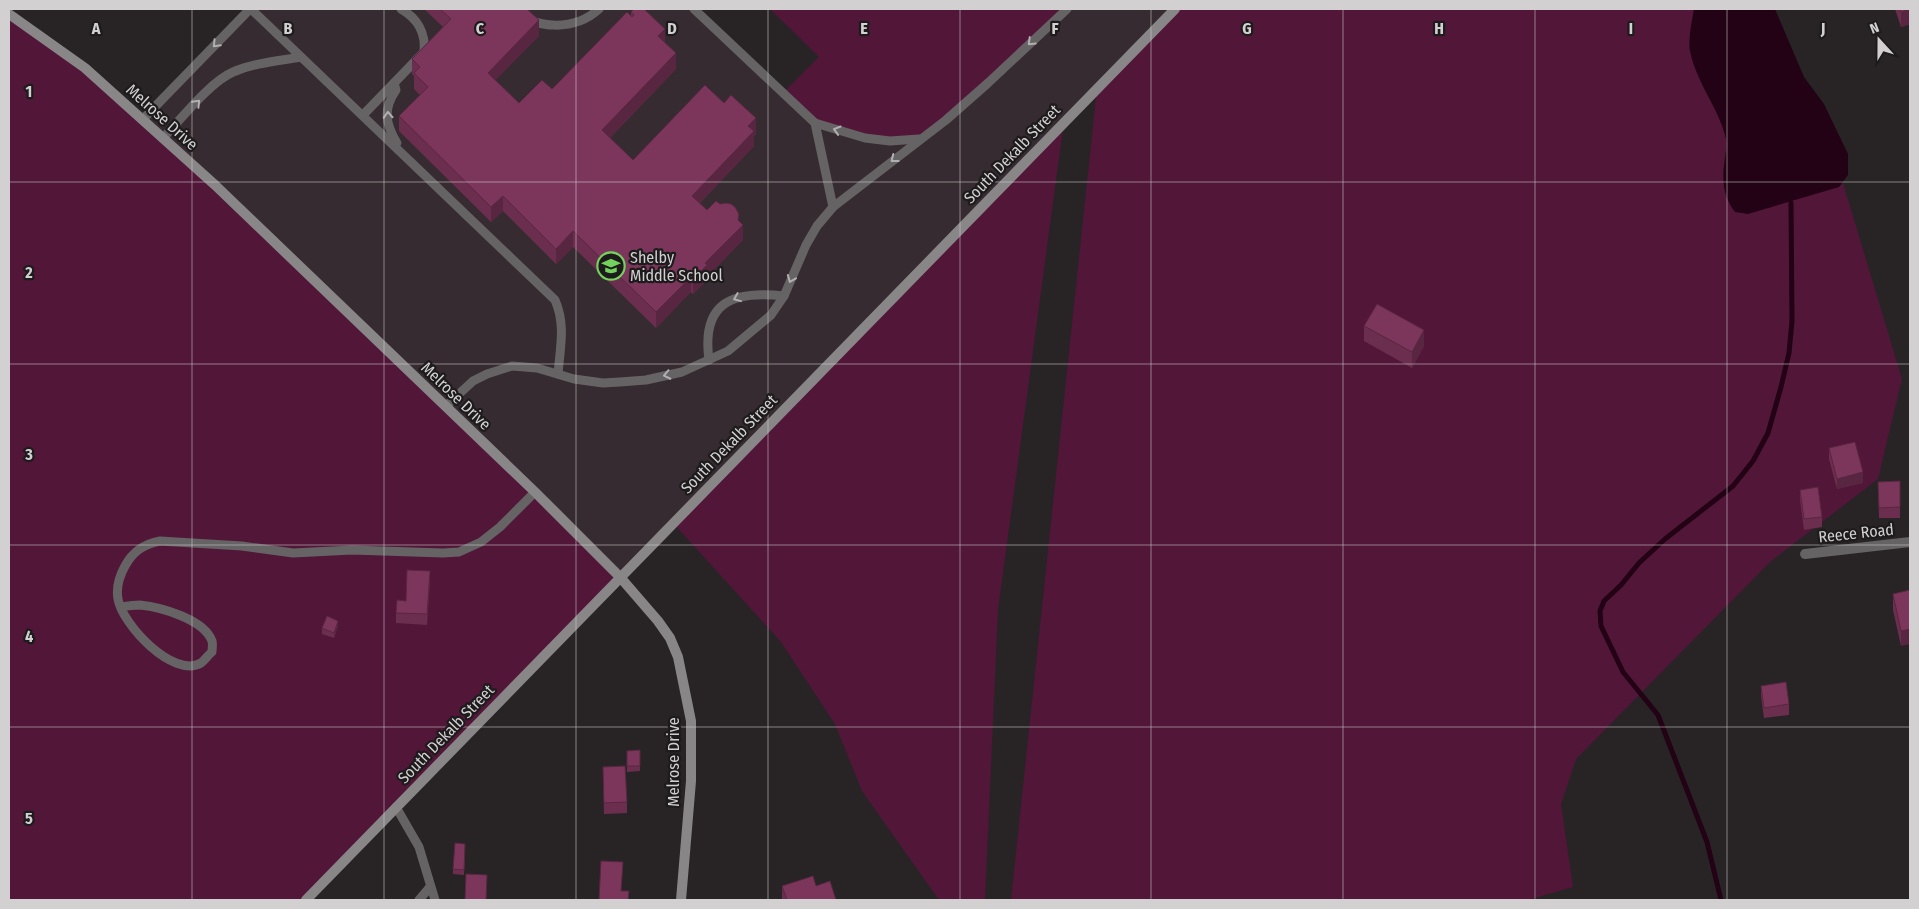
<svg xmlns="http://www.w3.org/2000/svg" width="1919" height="909" font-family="'Fira Sans Condensed',sans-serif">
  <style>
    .built { fill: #352b30 }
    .green { fill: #521638 }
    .water { fill: #220214 }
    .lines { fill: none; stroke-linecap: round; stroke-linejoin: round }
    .stream { stroke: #220214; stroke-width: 5 }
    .lane { stroke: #656364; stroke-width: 9 }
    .street { stroke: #656364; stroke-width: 10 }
    .secondary { stroke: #898687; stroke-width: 10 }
    .wall { fill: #6c2e4e }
    .shaded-wall { fill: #582640 }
    .building { fill: #7d365b; stroke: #582640 }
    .oneway { stroke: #b2afb0 }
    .grid { fill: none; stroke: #d3d0d1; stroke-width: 1; stroke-opacity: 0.55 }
    .labels { text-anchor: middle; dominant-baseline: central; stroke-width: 4.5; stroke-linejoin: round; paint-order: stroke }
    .street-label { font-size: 16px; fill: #d3d0d1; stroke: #1e1b1c }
    .poi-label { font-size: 16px; fill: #d3d0d1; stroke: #1e1b1c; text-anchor: start }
    .grid-label { font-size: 16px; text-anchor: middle; font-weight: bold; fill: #d3d0d1; stroke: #1e1b1c; stroke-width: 4.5; stroke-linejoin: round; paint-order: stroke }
  </style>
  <rect width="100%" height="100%" fill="#282426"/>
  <polygon class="built" points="250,9 694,9 783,93 1067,9 1175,9 620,577 143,119"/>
  <g class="green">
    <polygon points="770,9 1067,9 919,139 890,141 815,123 783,93 819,57"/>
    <polygon points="1175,9 1694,9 1689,48 1703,87 1721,120 1727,142 1723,175 1839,187 1843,183 1902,379 1878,479 1770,562 1576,759 1561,804 1573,887 1528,900 1011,900 1097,88"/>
    <polygon points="9,14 85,68 620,577 306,900 9,900"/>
    <polygon points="1064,121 998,610 985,900 939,900 862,791 835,724 781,642 673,523"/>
  </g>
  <path class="water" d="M1694 9H1775L1804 77 1824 104 1848 154V175L1839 187 1748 214 1735 212C1722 195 1722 179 1725 158 1726 152 1727 145 1726 139 1719 108 1696 82 1690 51 1688 38 1692 21 1694 9Z"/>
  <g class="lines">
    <polyline class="stream" points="1721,900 1707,842 1658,715 1623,672 1601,626 1600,611 1604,601 1621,585 1639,563 1665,539 1733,486 1753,461 1768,433 1781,387 1789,353 1792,321 1791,203"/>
    <g class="lane">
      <path d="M251 9 555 300C566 325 560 348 558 374"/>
      <path d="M512 9C536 30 575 31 599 9"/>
      <polyline points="694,9 815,123 865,138 890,141 919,139"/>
      <path d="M394 83 396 90C383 109 385 123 397 143"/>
      <path d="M363 115 424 52C426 33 417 18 401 9"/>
      <polyline points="143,119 250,9"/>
      <polyline points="815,123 833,207"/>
      <path d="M163 138C181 119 210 82 233 72 254 63 278 61 301 57"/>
      <path d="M709 360C701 302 733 290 784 296"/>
      <polyline points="446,406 473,381 487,374 512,366 537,368 574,379 603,383 620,382 646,380 682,372 728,351 771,315 784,296 806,245 817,226 833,207 946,120 988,83 1067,9"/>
      <path d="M121 607C127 606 134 605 140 605 160 607 204 619 212 641 213 644 212 649 212 652 208 655 205 660 201 663 173 679 122 624 118 599 116 588 120 575 125 566 133 551 144 544 160 541L242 546 293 553 352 550 443 553 459 552 481 542 500 527 535 492"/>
      <polyline points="396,807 419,847 435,900"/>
      <polyline points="419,900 430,887"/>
    </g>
    <polyline class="street" points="1805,554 1910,542"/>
    <g class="secondary">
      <polyline points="9,14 85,68 215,185 535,492 620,577 658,621 670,638 678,657 691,721 691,781 681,900"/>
      <polyline points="306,900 1175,9"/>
    </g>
  </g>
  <g class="wall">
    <polygon points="424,9 527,9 539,36 495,80 519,103 552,89 631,16 631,12 665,43 676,69 610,138 633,160 756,134 754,136 754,146 700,203 707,210 739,221 743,240 707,277 707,280 693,294 691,292 656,328 573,247 556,264 503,211 491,222 399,131 399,116 420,95 414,89 414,76 412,74 412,59 443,27"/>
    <polygon points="1895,9 1910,9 1910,24 1901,27"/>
    <polygon points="1364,326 1424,346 1412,368 1364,341"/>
    <polygon points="1829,448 1863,483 1837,489 1829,459"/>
    <polygon points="1900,481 1900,518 1879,518 1878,482"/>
    <polygon points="1800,490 1822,517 1822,527 1804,530 1800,500"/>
    <polygon points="430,582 427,625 396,623 396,613 406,601"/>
    <polygon points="1910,590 1901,646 1893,610 1893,594"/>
    <polygon points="338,626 334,638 322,634 322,628"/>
    <polygon points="1761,686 1789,704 1789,715 1764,718 1761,696"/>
    <polygon points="640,750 640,771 627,772 627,751"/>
    <polygon points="603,767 627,802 627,813 604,814"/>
    <polygon points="465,849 464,875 453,874 453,869"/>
    <polygon points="782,886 816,886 836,900 782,900"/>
  </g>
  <g class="shaded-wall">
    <polygon points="1910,9 1910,24 1901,27 1901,12"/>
    <polygon points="539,20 539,36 488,88 488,73"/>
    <polygon points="665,29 665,45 658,36"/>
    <polygon points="676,53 676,69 602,146 602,130"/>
    <polygon points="756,118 756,134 754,136 754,146 692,211 692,196 748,126"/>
    <polygon points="503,196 503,211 491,222 491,207"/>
    <polygon points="739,214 739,229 743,225 743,240 707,277 707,280 693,294 693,279 738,220"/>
    <polygon points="573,231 573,247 556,264 556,249"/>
    <polygon points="691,277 691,292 656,328 656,312"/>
    <polygon points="1424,330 1424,346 1412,368 1412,352"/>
    <polygon points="1863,472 1863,483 1837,489 1837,479"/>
    <polygon points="338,621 338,626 334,638 334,633"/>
    <polygon points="1910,629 1910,644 1901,646 1901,631"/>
  </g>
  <g class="building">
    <polygon points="440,9 527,9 539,20 488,73 519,103 542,80 552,89 627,12 632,17 634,15 631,12 634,9 644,9 665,29 658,36 676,53 602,130 633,160 705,85 724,103 731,95 756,118 748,126 754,131 692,196 707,210 716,201 720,204 726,203 731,204 735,207 739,214 738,220 743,225 705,263 707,265 693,279 691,277 656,312 573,231 556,249 503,196 491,207 399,116 428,87 414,73 420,67 412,59 451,19"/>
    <polygon points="1900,9 1910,9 1901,12"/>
    <polygon points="1377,304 1424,330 1412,352 1364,326"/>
    <polygon points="1855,442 1863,472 1837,479 1829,448"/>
    <polygon points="1900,481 1900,507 1879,508 1878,482"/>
    <polygon points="1818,487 1822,517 1804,519 1800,490"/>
    <polygon points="407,570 430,571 427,614 396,613 397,600 406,601"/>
    <polygon points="1910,590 1910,629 1901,631 1893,594"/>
    <polygon points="327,616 338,621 334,633 322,628"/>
    <polygon points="1786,682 1789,704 1764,708 1761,686"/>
    <polygon points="640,750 640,766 627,766 627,751"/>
    <polygon points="625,766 627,802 604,803 603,767"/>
    <polygon points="455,843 465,844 464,870 453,869"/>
    <polygon points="601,861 623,862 621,891 629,891 628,900 599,900"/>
    <polygon points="466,874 487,875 486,900 465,900"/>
    <polygon points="813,876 816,886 830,881 836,900 787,900 782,886"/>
  </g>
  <defs><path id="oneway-chevron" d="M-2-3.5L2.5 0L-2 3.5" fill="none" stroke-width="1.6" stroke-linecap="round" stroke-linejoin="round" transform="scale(1.25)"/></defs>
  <g class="oneway">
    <use href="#oneway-chevron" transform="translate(1031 42) rotate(136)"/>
    <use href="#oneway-chevron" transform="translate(216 44) rotate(134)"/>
    <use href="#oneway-chevron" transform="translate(197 103) rotate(-46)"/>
    <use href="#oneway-chevron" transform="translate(388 115) rotate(-93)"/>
    <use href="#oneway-chevron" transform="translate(837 130) rotate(-163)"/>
    <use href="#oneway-chevron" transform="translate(894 159) rotate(142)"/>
    <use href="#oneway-chevron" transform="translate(791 279) rotate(112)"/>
    <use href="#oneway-chevron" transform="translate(737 298) rotate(158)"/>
    <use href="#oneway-chevron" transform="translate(667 375) rotate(168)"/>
  </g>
  <path class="grid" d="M192 9V900M384 9V900M576 9V900M768 9V900M960 9V900M1151 9V900M1343 9V900M1535 9V900M1727 9V900M9 182H1910M9 364H1910M9 545H1910M9 727H1910"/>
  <defs>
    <g id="school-ring" transform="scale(1.4375)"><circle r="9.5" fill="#1e1b1c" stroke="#73d25c" stroke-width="1.5"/><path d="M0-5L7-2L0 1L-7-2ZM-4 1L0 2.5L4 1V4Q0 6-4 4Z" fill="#73d25c"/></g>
  </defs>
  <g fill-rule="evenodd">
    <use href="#school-ring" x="611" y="266"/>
  </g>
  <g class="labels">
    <g class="street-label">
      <text transform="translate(162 117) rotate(42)">Melrose Drive</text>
      <text transform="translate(1012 154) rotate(-46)">South Dekalb Street</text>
      <text transform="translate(456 396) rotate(44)">Melrose Drive</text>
      <text transform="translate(729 444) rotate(-46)">South Dekalb Street</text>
      <text transform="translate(1856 533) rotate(-6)">Reece Road</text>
      <text transform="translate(446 734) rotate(-46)">South Dekalb Street</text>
      <text transform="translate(673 762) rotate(-90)">Melrose Drive</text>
    </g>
    <g class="poi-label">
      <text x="630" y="257">Shelby<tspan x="630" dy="18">Middle School</tspan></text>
    </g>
  </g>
  <g class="grid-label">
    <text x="96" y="34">A</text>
    <text x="288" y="34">B</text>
    <text x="480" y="34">C</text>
    <text x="672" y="34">D</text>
    <text x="864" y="34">E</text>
    <text x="1055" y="34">F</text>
    <text x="1247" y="34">G</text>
    <text x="1439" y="34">H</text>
    <text x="1631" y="34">I</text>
    <text x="1823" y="34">J</text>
    <text x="29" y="97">1</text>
    <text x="29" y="278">2</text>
    <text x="29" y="460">3</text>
    <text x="29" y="642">4</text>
    <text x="29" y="824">5</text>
  </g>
  <rect width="1919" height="909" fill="none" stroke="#d3d0d1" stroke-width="20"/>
  <g transform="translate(1879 40) rotate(339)" stroke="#1e1b1c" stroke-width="4" paint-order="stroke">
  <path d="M0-4L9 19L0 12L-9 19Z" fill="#d3d0d1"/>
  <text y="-8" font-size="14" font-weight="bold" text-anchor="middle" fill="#d3d0d1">N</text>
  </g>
</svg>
